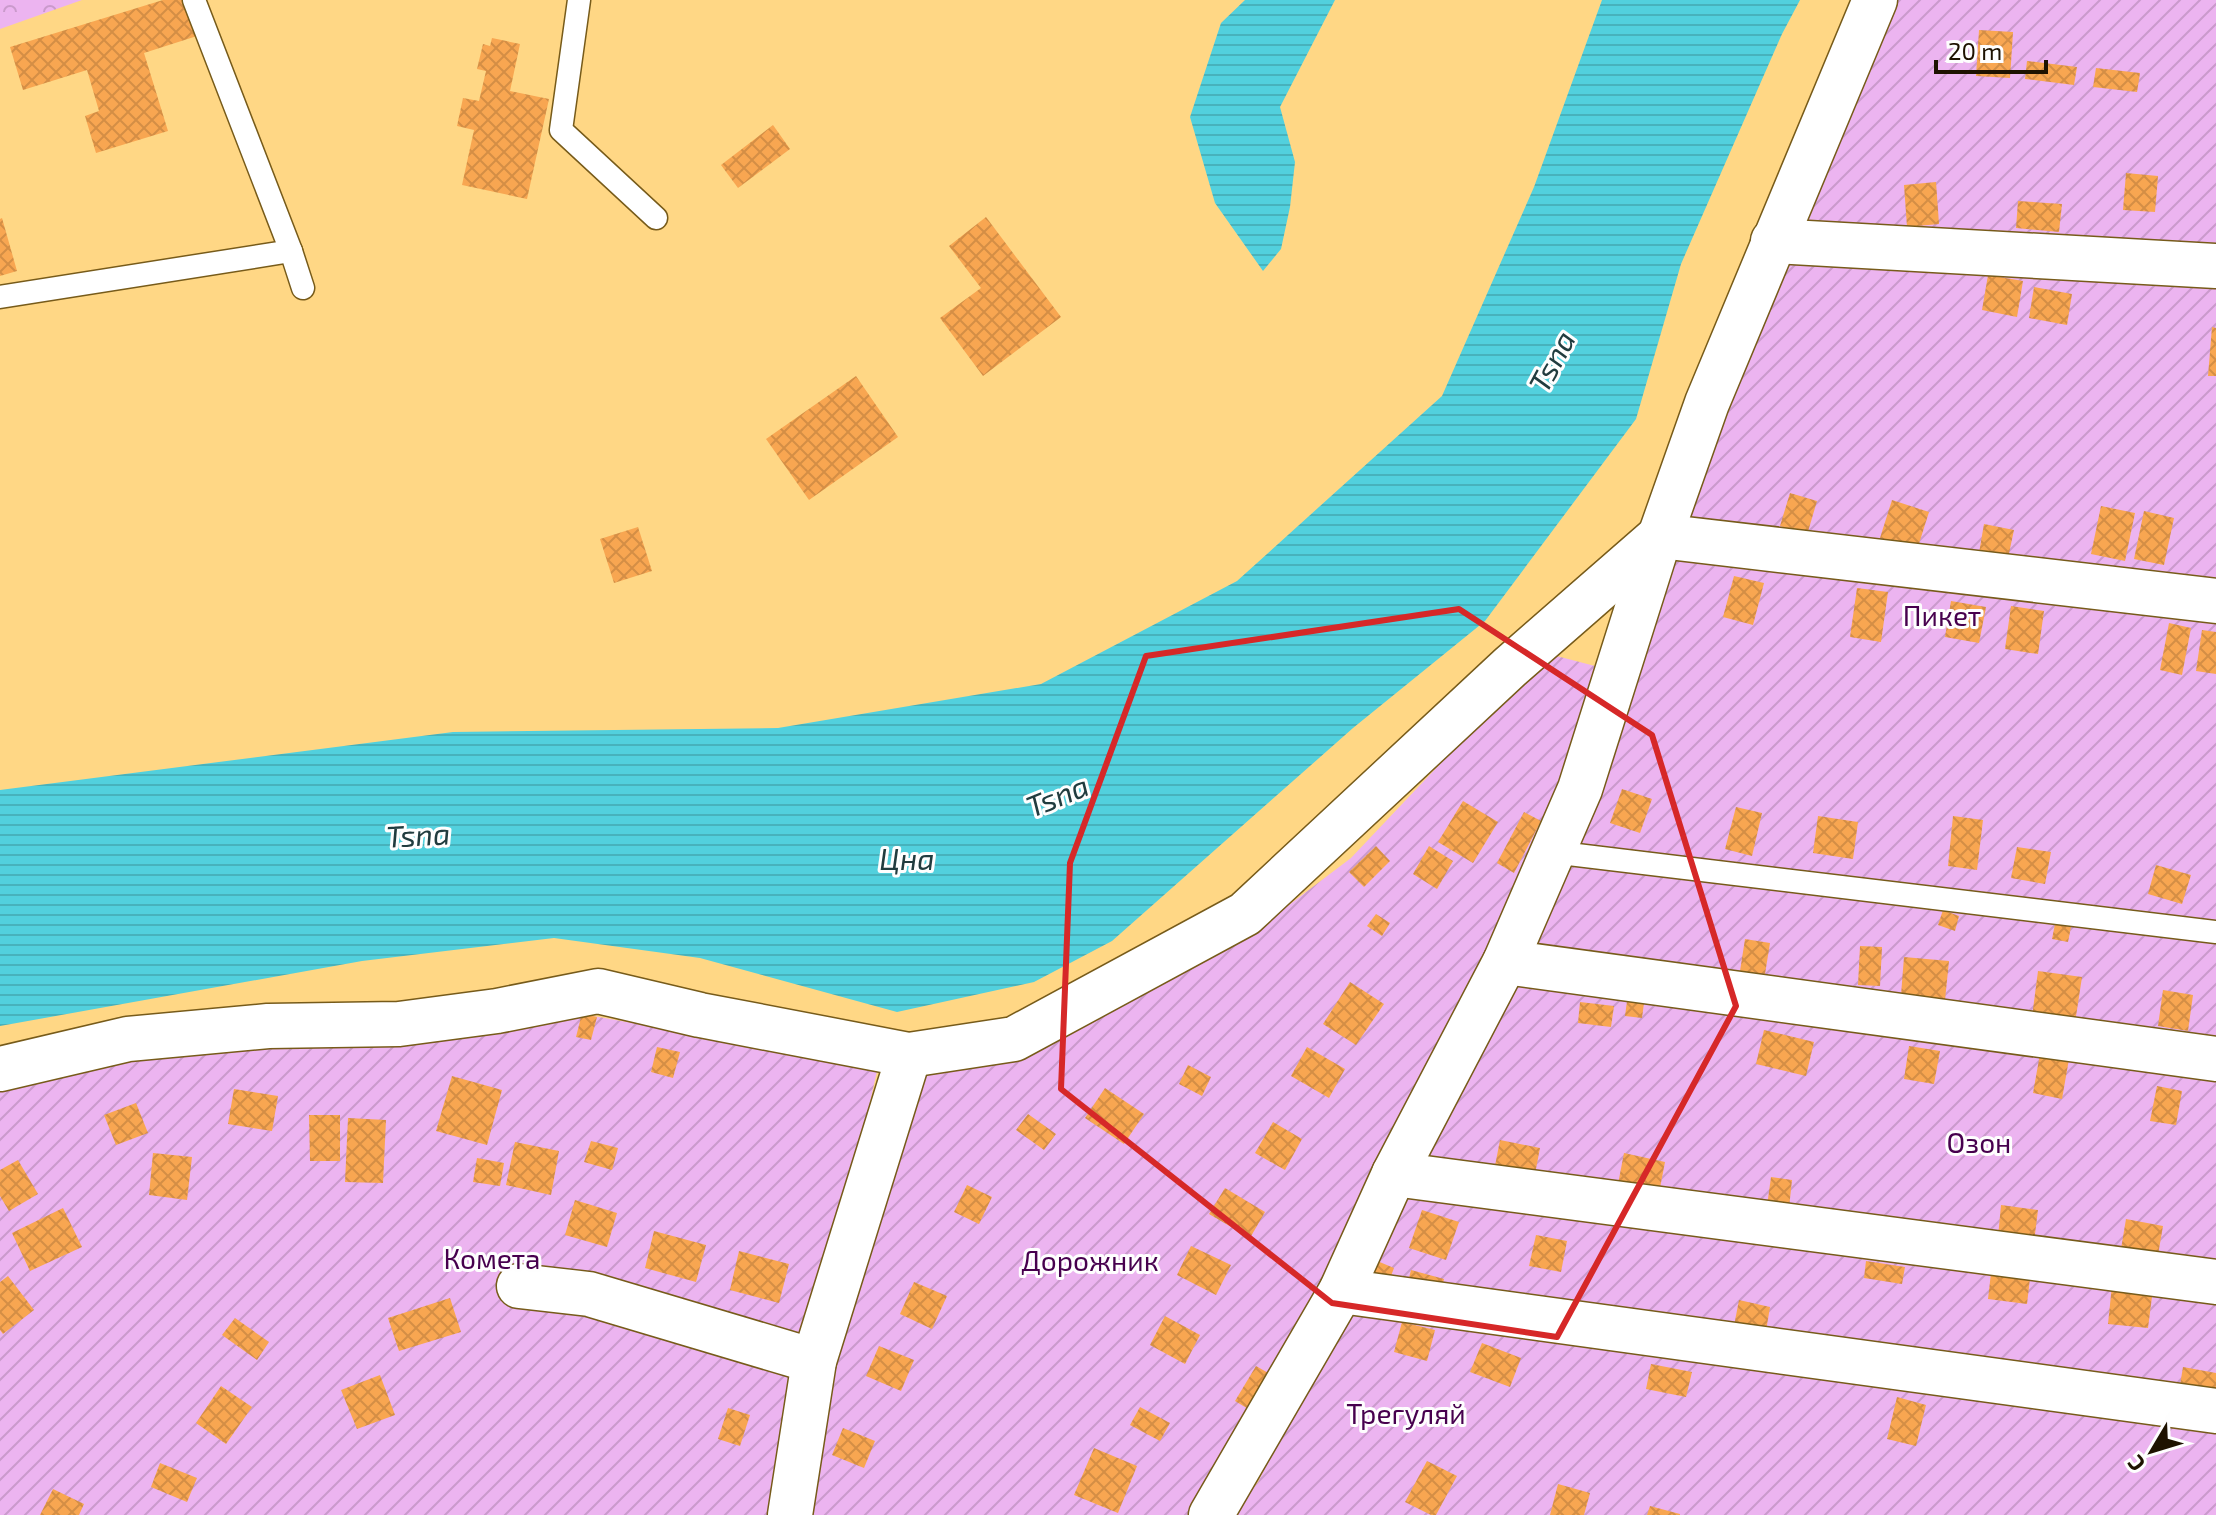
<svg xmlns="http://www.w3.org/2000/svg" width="2216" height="1515" font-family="'Exo 2',sans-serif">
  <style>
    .forest { fill: url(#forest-crowns) }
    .garden { fill: url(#garden-furrows) }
    .water { fill: url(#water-rules) }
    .building { fill: url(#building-cross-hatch) }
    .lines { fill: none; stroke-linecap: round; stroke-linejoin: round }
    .service-casing { stroke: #775b1a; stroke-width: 25 }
    .minor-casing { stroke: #775b1a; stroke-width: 47 }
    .tertiary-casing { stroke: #775b1a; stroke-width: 47 }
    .service { stroke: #fff; stroke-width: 22 }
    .minor { stroke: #fff; stroke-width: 44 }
    .tertiary { stroke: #fff; stroke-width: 44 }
    .marked { fill: none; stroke: #d62828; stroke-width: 6; stroke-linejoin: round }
    .labels { text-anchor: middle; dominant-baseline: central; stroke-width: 6; stroke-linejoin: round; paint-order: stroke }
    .park-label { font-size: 28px; fill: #47004e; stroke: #fefefe }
    .water-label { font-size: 30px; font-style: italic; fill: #213c3f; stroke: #fefefe }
  </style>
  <defs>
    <pattern id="forest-crowns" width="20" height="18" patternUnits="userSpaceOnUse" patternTransform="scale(2)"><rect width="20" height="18" fill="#ecb4f0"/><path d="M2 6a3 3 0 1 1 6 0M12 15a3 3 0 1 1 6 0" fill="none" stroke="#ca9acc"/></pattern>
    <pattern id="garden-furrows" width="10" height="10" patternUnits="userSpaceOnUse" patternTransform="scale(2)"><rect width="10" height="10" fill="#ecb4f0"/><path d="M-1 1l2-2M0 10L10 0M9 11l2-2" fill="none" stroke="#ca9acc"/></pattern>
    <pattern id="water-rules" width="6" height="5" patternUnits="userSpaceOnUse" patternTransform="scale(2)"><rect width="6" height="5" fill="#52d0dd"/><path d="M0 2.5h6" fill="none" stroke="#47b2bc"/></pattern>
    <pattern id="building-cross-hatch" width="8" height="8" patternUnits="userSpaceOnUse" patternTransform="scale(2)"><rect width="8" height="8" fill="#f8a651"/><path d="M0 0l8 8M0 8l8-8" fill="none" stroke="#d48e45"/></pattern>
  </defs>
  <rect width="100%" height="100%" fill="#ffd785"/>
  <polygon class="forest" points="0,0 82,0 0,29"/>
  <g class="garden">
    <polygon points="1896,0 2216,0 2216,924 1568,847 1705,458"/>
    <polygon points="1545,653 1595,666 1606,684 1482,969 1204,1515 804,1515 845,1322 918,1070 1244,939 1351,858"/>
    <polygon points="1564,859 2216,938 2216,1407 1354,1282"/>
    <polygon points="493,998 878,1067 776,1515 0,1515 0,1077"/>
    <polygon points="1347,1302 2216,1419 2216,1515 1233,1515 1258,1482"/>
  </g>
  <g class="water">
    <polygon points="1245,0 1335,0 1280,107 1295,162 1290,207 1281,249 1263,271 1215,203 1190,117 1221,23"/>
    <polygon points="1602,0 1800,0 1782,34 1681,264 1636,419 1485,621 1353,728 1112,941 1034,982 897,1012 700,958 554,938 362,961 0,1026 0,790 453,732 778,728 1041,684 1237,581 1442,396 1534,187"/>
  </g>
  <g class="building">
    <polygon points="163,0 186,0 197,36 144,53 168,131 96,153 85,116 99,111 87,70 23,90 10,47"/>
    <polygon points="1979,30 2013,32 2010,78 1976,76"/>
    <polygon points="492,38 520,44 510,91 549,99 527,199 462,185 474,130 457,126 463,98 479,101 486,71 477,69 483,44 490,46"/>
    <polygon points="2027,61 2077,67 2074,85 2025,79"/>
    <polygon points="2096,68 2140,73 2137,92 2093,87"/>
    <polygon points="773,125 790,149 738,188 721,165"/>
    <polygon points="2126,173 2158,176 2155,212 2123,210"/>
    <polygon points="1936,182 1939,224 1907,227 1904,185"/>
    <polygon points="2018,201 2062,204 2059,232 2016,228"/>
    <polygon points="986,217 1061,317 983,376 940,318 981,288 949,246"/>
    <polygon points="2,218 17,271 0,276 0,219"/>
    <polygon points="1988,275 2023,281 2017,317 1982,310"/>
    <polygon points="2034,287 2072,294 2067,325 2029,318"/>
    <polygon points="2212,327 2216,328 2216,376 2208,376"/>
    <polygon points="856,376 898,437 809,500 766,439"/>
    <polygon points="1790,493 1817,501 1807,535 1780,526"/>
    <polygon points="1892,500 1929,512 1917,550 1880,538"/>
    <polygon points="2101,506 2135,513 2125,561 2091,554"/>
    <polygon points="2144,511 2174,518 2164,565 2134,559"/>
    <polygon points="1984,524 2014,530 2008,558 1979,553"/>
    <polygon points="638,527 652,571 614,583 600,539"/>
    <polygon points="1734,576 1764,583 1753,625 1723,617"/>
    <polygon points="1857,588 1888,592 1881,642 1850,637"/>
    <polygon points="1951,601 1986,607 1979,643 1945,637"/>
    <polygon points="2011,606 2044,611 2038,654 2005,649"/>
    <polygon points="2169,623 2191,628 2182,675 2160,670"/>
    <polygon points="2202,630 2216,632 2216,674 2196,671"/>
    <polygon points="1622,789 1652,799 1640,833 1610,823"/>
    <polygon points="1463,801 1498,822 1473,863 1438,842"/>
    <polygon points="1736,807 1762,813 1752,856 1725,849"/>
    <polygon points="1524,812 1541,821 1514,873 1497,863"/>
    <polygon points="1818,816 1858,822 1853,859 1813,853"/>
    <polygon points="1953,816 1983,820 1977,870 1948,866"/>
    <polygon points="1376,846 1390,861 1364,887 1349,872"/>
    <polygon points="1429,846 1453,861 1437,889 1413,874"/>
    <polygon points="2017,847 2051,852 2045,884 2011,878"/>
    <polygon points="2156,865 2191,875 2182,904 2148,894"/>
    <polygon points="1943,910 1959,916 1955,931 1938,925"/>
    <polygon points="1376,914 1390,923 1382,936 1367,926"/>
    <polygon points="2055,924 2071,927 2068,942 2052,939"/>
    <polygon points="1745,939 1770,943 1765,974 1740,971"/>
    <polygon points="1860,946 1882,947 1880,986 1858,985"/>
    <polygon points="1904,957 1949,961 1945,1000 1901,995"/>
    <polygon points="2038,971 2082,977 2075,1023 2032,1017"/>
    <polygon points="1350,982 1384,1004 1356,1045 1323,1024"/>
    <polygon points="2163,990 2193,995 2188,1031 2158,1026"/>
    <polygon points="1627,1001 1644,1003 1642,1018 1625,1016"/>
    <polygon points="1580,1002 1614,1006 1611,1027 1578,1023"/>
    <polygon points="582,1013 597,1017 591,1040 576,1037"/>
    <polygon points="1764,1030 1814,1042 1806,1076 1756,1064"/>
    <polygon points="1909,1046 1940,1051 1934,1084 1904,1079"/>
    <polygon points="657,1047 680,1052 673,1078 651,1072"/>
    <polygon points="1307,1047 1345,1069 1329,1098 1291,1076"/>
    <polygon points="2040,1054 2069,1059 2062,1099 2033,1093"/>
    <polygon points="1188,1065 1211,1077 1202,1096 1179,1084"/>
    <polygon points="452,1076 502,1090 487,1145 436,1131"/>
    <polygon points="2157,1086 2182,1091 2176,1125 2150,1121"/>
    <polygon points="1105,1088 1144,1114 1124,1144 1085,1118"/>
    <polygon points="234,1089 278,1096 272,1131 228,1124"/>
    <polygon points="136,1103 148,1133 116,1145 104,1115"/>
    <polygon points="1028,1114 1056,1134 1044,1150 1016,1130"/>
    <polygon points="309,1115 340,1115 340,1161 310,1161"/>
    <polygon points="348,1118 386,1120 383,1183 345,1182"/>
    <polygon points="1273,1122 1302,1139 1285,1170 1255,1153"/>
    <polygon points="1500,1140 1540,1148 1534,1179 1494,1171"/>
    <polygon points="591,1141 618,1148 612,1170 584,1162"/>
    <polygon points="515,1142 559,1151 551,1195 506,1185"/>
    <polygon points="153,1153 192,1157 187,1200 149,1195"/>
    <polygon points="1624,1153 1665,1162 1659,1193 1618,1184"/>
    <polygon points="477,1158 504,1163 500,1186 473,1182"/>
    <polygon points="18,1160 38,1194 9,1211 0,1196 0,1170"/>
    <polygon points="1771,1177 1792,1180 1789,1208 1767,1206"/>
    <polygon points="967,1185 992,1197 979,1224 954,1212"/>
    <polygon points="1225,1188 1265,1212 1250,1238 1209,1214"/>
    <polygon points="575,1200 617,1213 607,1247 565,1235"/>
    <polygon points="2001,1205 2038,1210 2034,1242 1998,1237"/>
    <polygon points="63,1208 82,1247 30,1271 12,1233"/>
    <polygon points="1422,1210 1459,1222 1446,1260 1409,1248"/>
    <polygon points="2126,1219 2163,1226 2158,1255 2121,1249"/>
    <polygon points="654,1231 706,1245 696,1282 645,1268"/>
    <polygon points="1536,1235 1567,1241 1561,1272 1529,1266"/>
    <polygon points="1191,1246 1231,1265 1216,1295 1177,1275"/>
    <polygon points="739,1251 789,1264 779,1303 730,1290"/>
    <polygon points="1370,1258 1394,1268 1386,1289 1361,1279"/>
    <polygon points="1866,1261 1905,1267 1902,1284 1864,1278"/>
    <polygon points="1411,1270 1444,1279 1439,1299 1406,1290"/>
    <polygon points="1991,1273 2030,1278 2027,1304 1988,1299"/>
    <polygon points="8,1276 34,1310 3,1334 0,1330 0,1282"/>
    <polygon points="914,1282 947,1296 932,1329 900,1314"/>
    <polygon points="2112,1285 2153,1289 2148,1328 2108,1324"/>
    <polygon points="450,1298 461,1332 399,1351 388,1318"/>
    <polygon points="1739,1300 1770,1307 1765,1337 1733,1331"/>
    <polygon points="1165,1316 1200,1335 1185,1364 1150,1345"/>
    <polygon points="235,1318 269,1342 257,1360 222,1335"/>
    <polygon points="1402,1322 1435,1330 1427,1361 1394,1352"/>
    <polygon points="1482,1343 1521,1358 1510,1387 1470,1372"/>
    <polygon points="879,1346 914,1360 901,1391 866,1376"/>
    <polygon points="1651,1364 1692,1372 1686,1397 1646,1389"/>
    <polygon points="1256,1366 1270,1374 1250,1410 1235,1401"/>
    <polygon points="2183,1367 2216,1373 2216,1397 2179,1391"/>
    <polygon points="380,1375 395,1415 357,1429 341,1390"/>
    <polygon points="221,1386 252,1407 226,1444 196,1423"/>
    <polygon points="1897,1397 1926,1405 1916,1446 1887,1439"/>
    <polygon points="1140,1407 1170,1423 1160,1441 1130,1425"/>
    <polygon points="728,1408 750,1415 740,1446 718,1439"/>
    <polygon points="843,1428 875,1441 864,1468 832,1455"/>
    <polygon points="1094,1448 1137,1466 1118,1513 1074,1495"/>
    <polygon points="1427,1461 1457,1476 1436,1515 1431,1515 1405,1502"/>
    <polygon points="160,1463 197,1478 187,1502 151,1487"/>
    <polygon points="1558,1484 1590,1493 1584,1515 1550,1515"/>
    <polygon points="53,1489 84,1504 79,1515 40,1515"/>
    <polygon points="1650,1506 1680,1514 1680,1515 1647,1515"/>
  </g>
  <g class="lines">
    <g class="service-casing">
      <g id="service">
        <polyline points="194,0 291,251 303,288"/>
        <polyline points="579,0 561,130 656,218"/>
        <polyline points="0,297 291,251"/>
        <polyline points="1552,852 2216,932"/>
      </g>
    </g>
    <g class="minor-casing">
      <g id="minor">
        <polyline points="1773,241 2216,266"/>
        <polyline points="1505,962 2216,1059"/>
        <polyline points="0,1069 128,1039 268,1026 399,1024 497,1011 598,991 700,1015 909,1055 1014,1039 1245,914 1510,667 1660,536 2216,601"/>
        <polyline points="1394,1174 2216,1282"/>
        <polyline points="519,1286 589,1294 814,1361"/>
        <polyline points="1341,1291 2216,1411"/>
        <polyline points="790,1515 814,1361 909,1055"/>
      </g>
    </g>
    <g class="tertiary-casing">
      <polyline id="tertiary" points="1211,1515 1341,1291 1394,1174 1505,962 1580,789 1660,536 1707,403 1875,0"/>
    </g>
    <use href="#service" class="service"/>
    <use href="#minor" class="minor"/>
    <use href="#tertiary" class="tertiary"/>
  </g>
  <path class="marked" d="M1459 609 1652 735 1736 1006 1557 1337 1332 1303 1061 1089 1070 863 1146 656Z"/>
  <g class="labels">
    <g class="park-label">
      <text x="1942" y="615">Пикет</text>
      <text x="1979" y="1142">Озон</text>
      <text x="492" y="1258">Комета</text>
      <text x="1090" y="1260">Дорожник</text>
      <text x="1406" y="1413">Трегуляй</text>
    </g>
    <g class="water-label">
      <text transform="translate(1551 361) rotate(-62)">Tsna</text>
      <text transform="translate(1057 795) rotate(-22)">Tsna</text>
      <text transform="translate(418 834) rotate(-3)">Tsna</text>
      <text x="907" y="858">Цна</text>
    </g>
  </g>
  <g transform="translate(2152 1451) rotate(232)" stroke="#fefefe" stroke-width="6" paint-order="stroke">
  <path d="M0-6L14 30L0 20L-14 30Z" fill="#1e1200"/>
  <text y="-12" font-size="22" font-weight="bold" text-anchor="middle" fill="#1e1200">С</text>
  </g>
  <path d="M1936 60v12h110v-12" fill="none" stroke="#1e1200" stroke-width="4"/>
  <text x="1948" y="60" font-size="24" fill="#1e1200" stroke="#fefefe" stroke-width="6" paint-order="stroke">20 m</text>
</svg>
